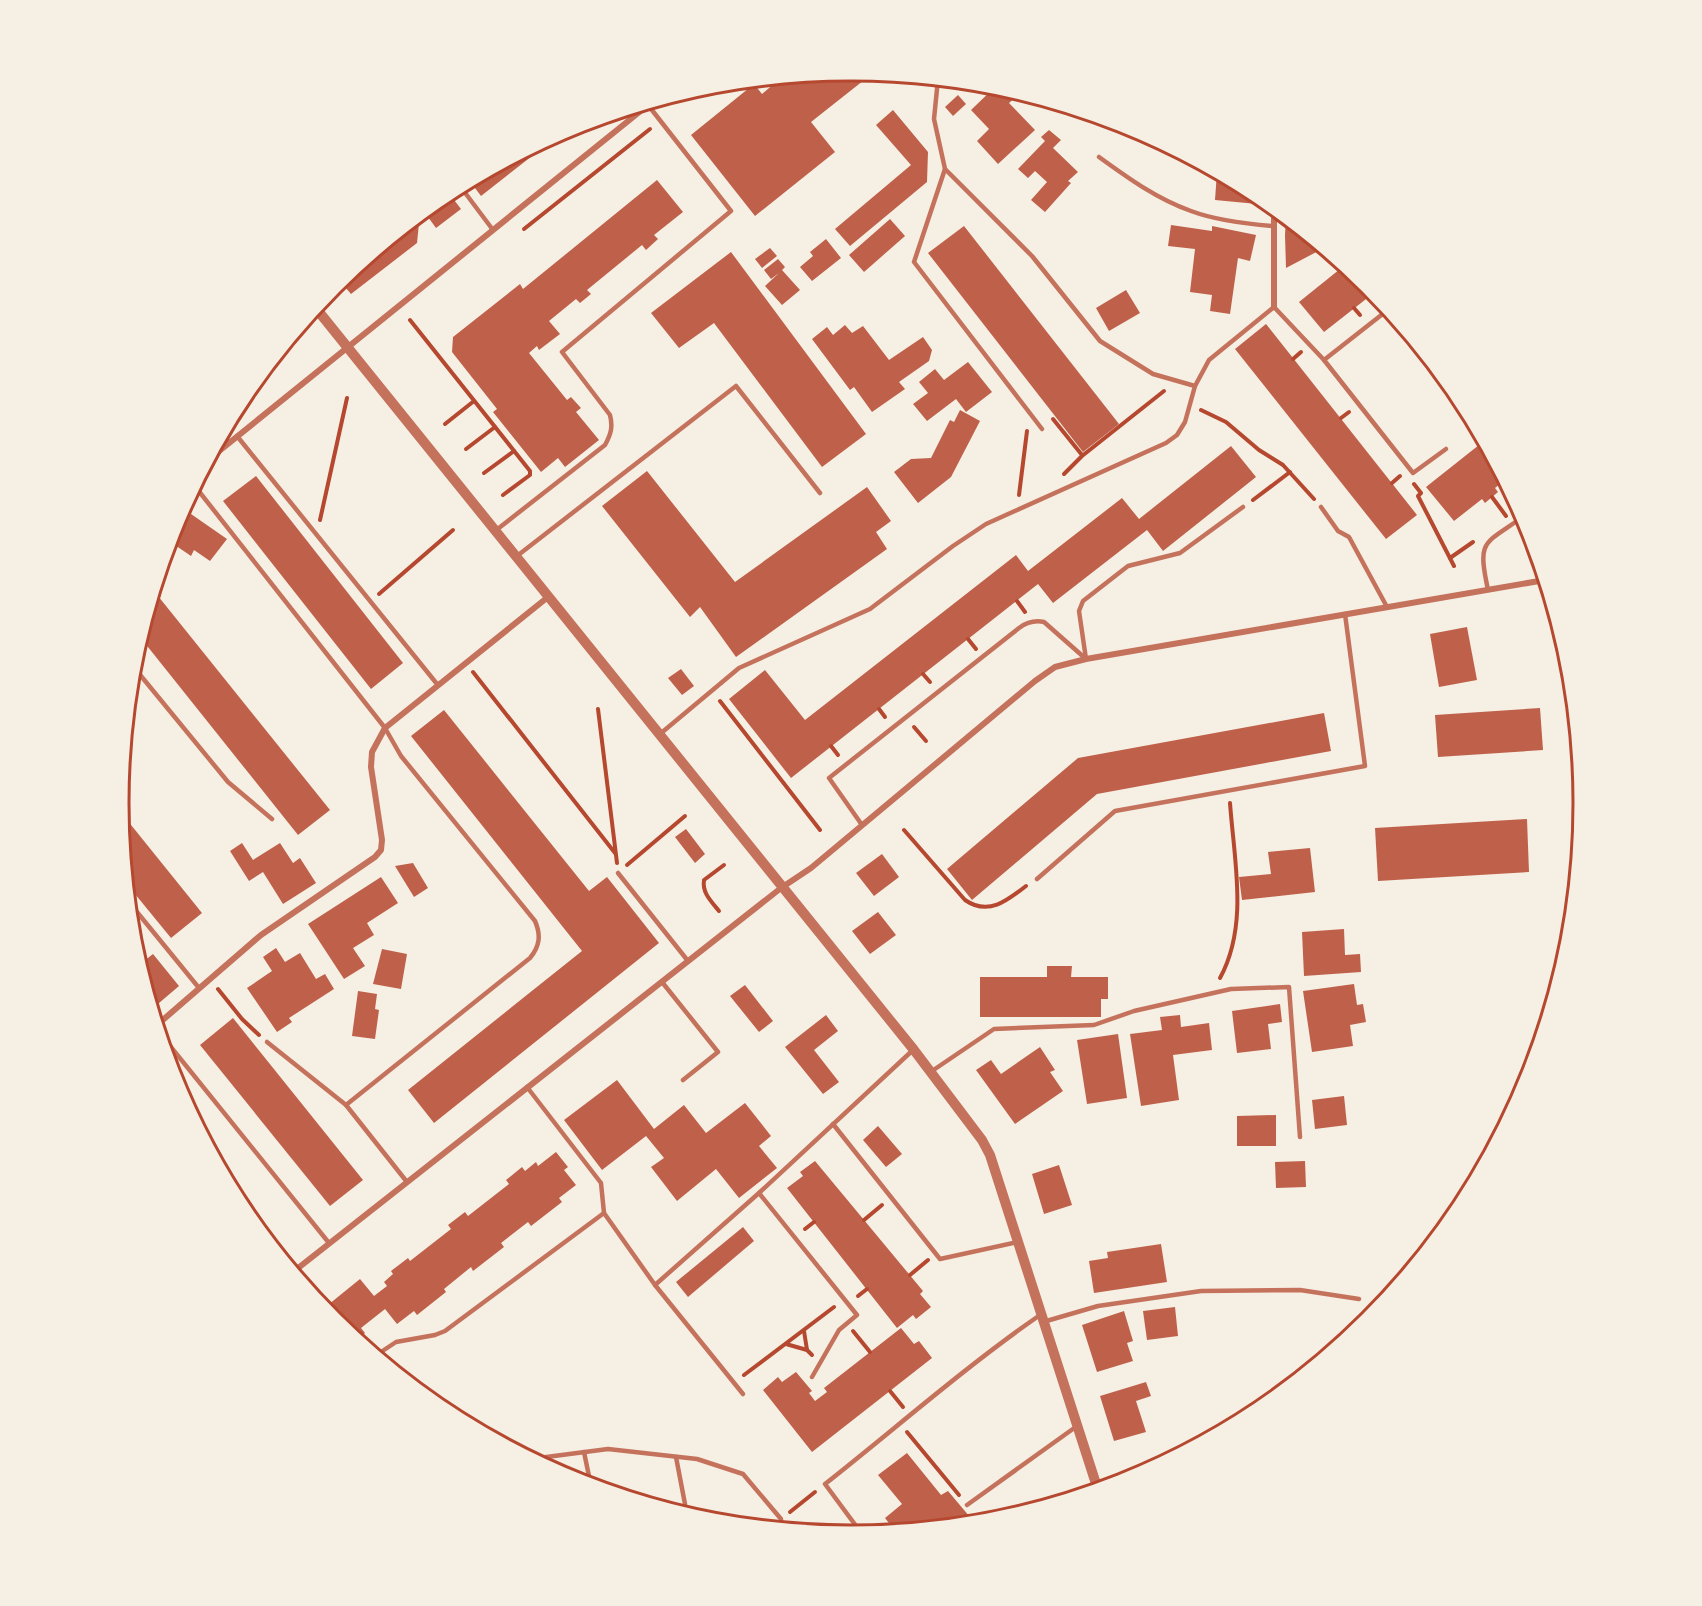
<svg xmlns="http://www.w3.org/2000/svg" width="1702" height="1606" font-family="'Nunito Sans',sans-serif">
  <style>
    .building { fill: #bf614a }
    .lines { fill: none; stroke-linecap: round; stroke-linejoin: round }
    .path { stroke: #b5482f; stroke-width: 4 }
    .service { stroke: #c5725c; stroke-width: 4.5 }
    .minor { stroke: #c5725c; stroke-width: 6 }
    .tertiary { stroke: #c5725c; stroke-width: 10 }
    .rim { fill: none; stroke: #b5482f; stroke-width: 3 }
  </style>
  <rect width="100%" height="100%" fill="#f6efe4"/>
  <g class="building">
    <polygon points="851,71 873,73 811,122 835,152 755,216 691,135 754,84 762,94 782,77"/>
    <polygon points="997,85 1019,94 1009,103 1035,130 998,164 977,141 989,129 971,110"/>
    <polygon points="958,95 966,104 953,116 945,107"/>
    <polygon points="893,110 928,152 927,182 850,246 835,229 911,165 876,125"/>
    <polygon points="1049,130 1061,140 1053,148 1078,172 1068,181 1071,183 1045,212 1031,200 1047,182 1035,171 1028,178 1018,169 1045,141 1041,137"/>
    <polygon points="548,139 550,142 481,196 469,180"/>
    <polygon points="1217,172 1258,194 1257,204 1215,200"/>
    <polygon points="657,180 683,212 654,235 658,239 646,250 642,245 587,290 591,294 580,303 576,299 549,321 560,334 539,350 537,346 529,353 567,400 571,397 581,408 576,412 599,440 565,467 558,458 541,472 493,412 497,409 452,352 453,337 520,284 523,289"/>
    <polygon points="448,192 461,209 436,228 428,217 442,207 437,200"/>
    <polygon points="420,213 417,243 351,294 339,280"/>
    <polygon points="1286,217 1324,248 1286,268 1285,235"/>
    <polygon points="890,219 905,236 864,272 849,255"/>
    <polygon points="1171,225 1212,231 1212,226 1256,235 1250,261 1238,258 1230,314 1210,311 1212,295 1190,292 1195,249 1168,246"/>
    <polygon points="964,226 1119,424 1083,452 928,253"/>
    <polygon points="826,239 841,258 812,281 800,267 813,256 810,252"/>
    <polygon points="770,248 777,256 762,268 755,259"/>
    <polygon points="731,252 866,434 822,467 714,323 679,348 651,313"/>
    <polygon points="778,259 785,267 782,270 800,290 782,305 765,286 779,273 771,279 764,270"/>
    <polygon points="1345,265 1375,292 1324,332 1299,302"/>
    <polygon points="1126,290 1140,313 1109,331 1096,308"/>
    <polygon points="1266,324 1417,515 1386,539 1235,349"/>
    <polygon points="845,325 852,333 863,326 889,360 923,337 932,350 929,361 899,382 905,389 872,412 854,387 850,390 812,339 827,327 833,335"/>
    <polygon points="968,362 992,392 966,412 956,399 927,421 913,404 928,393 919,382 935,369 944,380"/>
    <polygon points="960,410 980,421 951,477 918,503 894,472 911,459 931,458 950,420 954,422"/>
    <polygon points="1484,441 1505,480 1495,488 1498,492 1485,503 1482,499 1454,521 1426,487"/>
    <polygon points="1231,446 1256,477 1163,551 1147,530 1053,603 1038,584 791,778 729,699 765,670 805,720 1016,555 1028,571 1122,498 1139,519"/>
    <polygon points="647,471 735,582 867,487 891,521 876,532 887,549 736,657 700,607 690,617 602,506"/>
    <polygon points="256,476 403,663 371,689 223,501"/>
    <polygon points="191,514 227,539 210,561 194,550 191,556 169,541 171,532"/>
    <polygon points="154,591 330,810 298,835 140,637"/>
    <polygon points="1467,627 1477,680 1439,687 1430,634"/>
    <polygon points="681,669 694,686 682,695 668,678"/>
    <polygon points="1540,708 1543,750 1438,757 1435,715"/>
    <polygon points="444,710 589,891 607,877 659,943 434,1123 408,1090 582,951 411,736"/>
    <polygon points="1324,713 1331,751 1097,794 972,900 947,869 1078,758"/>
    <polygon points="119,810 202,913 171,938 126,883"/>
    <polygon points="1527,819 1529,872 1378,881 1375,828"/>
    <polygon points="686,829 705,854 695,863 675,837"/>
    <polygon points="242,843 253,860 280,843 293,863 300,858 316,883 283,904 263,872 249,881 230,851"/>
    <polygon points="1310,848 1315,892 1242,900 1239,877 1271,874 1268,852"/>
    <polygon points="882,854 899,877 874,896 856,873"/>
    <polygon points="413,863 428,888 414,897 395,866"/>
    <polygon points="381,877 398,903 367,923 374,935 353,948 365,966 344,979 308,924"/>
    <polygon points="878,912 896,935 870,954 852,931"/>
    <polygon points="1344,929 1345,955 1360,954 1361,972 1304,976 1302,932"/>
    <polygon points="276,948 285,962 300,953 316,979 325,974 334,989 289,1018 292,1022 277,1032 247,988 272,971 263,957"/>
    <polygon points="382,949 407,954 401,989 373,984"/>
    <polygon points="153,954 179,986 152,1009 143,979 148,975 139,965"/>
    <polygon points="1047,966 1072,966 1071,977 1108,977 1108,999 1101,999 1101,1017 980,1017 980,977 1047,977"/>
    <polygon points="1354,984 1357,1005 1363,1004 1366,1022 1350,1025 1353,1046 1312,1052 1303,991"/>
    <polygon points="745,985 773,1021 759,1032 730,996"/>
    <polygon points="358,991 377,994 375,1009 379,1010 375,1039 352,1036"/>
    <polygon points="1280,1004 1282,1022 1268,1024 1271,1049 1237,1053 1232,1011"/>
    <polygon points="826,1015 838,1031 814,1050 839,1082 823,1094 785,1047"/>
    <polygon points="1180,1015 1181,1027 1209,1023 1212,1050 1173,1055 1179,1100 1141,1106 1130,1034 1162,1030 1160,1017"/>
    <polygon points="233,1018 363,1180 330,1206 200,1045"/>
    <polygon points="1118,1034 1127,1098 1087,1104 1077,1040"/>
    <polygon points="1040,1047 1055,1070 1050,1072 1063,1091 1015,1124 976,1070 991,1060 1001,1074"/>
    <polygon points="170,1070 183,1085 178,1090 174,1083"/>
    <polygon points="617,1080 654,1129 684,1105 706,1133 745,1103 771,1136 759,1146 777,1168 739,1198 716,1169 677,1201 651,1167 664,1158 646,1136 602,1170 564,1120"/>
    <polygon points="1344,1096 1347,1125 1315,1129 1312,1100"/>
    <polygon points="1276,1115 1276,1146 1237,1146 1237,1116"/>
    <polygon points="878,1126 902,1154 886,1167 863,1140"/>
    <polygon points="556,1152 568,1167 564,1170 576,1185 559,1198 562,1202 531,1226 528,1222 501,1243 504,1247 473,1271 471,1267 444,1289 446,1292 417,1315 414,1311 397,1324 385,1309 361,1328 365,1333 357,1340 333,1321 323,1309 360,1279 374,1296 387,1286 384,1282 393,1274 391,1271 408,1258 410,1261 451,1229 448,1225 465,1212 468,1216 509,1184 506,1180 522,1167 525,1171 536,1162 538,1166"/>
    <polygon points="815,1161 923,1291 920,1294 931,1307 916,1319 913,1315 897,1328 787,1188 803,1176 800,1172"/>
    <polygon points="1305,1161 1306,1187 1276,1188 1275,1162"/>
    <polygon points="1059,1165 1072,1205 1044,1214 1032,1174"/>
    <polygon points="743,1227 754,1241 688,1297 676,1282"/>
    <polygon points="1161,1244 1167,1282 1094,1293 1089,1261 1108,1258 1107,1252"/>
    <polygon points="1175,1307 1178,1336 1147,1340 1143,1311"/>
    <polygon points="1124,1311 1133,1341 1127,1343 1133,1361 1097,1372 1082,1325"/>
    <polygon points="901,1328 914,1344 919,1341 932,1358 812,1452 763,1390 778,1377 782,1382 796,1372 812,1391 809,1393 815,1401 827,1392 824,1388"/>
    <polygon points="1146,1382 1151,1396 1136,1401 1146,1432 1114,1441 1100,1396"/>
    <polygon points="907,1453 941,1495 948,1491 975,1523 895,1531 885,1518 902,1504 878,1475"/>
    <polygon points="571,1471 572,1480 559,1474"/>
  </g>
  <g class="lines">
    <g class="path">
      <polyline points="524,229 650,129"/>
      <polyline points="1354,308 1360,315"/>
      <polyline points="410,320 530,471 530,475 503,495"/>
      <polyline points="1293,359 1301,352"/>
      <polyline points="1201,410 1226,422 1259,450 1283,465 1314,499"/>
      <polyline points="1341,418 1349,412"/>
      <polyline points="1053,419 1082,455"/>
      <polyline points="445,424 474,401"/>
      <polyline points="466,449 495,427"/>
      <polyline points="484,473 514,451"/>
      <polyline points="1064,474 1082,456 1164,391"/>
      <polyline points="1392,483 1400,476"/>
      <polyline points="1414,484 1421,493 1418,496 1454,566"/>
      <polyline points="1019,495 1027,431"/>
      <polyline points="1492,497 1506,516"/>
      <polyline points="1253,500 1290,472"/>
      <polyline points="320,520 347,398"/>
      <polyline points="1450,558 1473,542"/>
      <polyline points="379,594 453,530"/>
      <polyline points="1017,601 1025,612"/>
      <polyline points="968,639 976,649"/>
      <polyline points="473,672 615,853"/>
      <polyline points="923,674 930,682"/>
      <polyline points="720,701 820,830"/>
      <polyline points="598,709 617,863"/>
      <polyline points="879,709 885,717"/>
      <polyline points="914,727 926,741"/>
      <polyline points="831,746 838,755"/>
      <path d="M904 830 965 900C988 916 1007 901 1026 886"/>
      <polyline points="627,865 685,816"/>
      <path d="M719 911C711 901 702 893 704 880L724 865"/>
      <path d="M1220 978C1249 925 1234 860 1230 803"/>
      <polyline points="218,989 242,1019 259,1035"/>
      <polyline points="864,1220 882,1205"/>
      <polyline points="805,1229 814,1222"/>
      <polyline points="910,1275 928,1260"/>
      <polyline points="858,1296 867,1289"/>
      <polyline points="804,1331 807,1350"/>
      <polyline points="853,1331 870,1352"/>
      <polyline points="786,1344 807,1350 812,1355"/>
      <polyline points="744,1375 834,1307"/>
      <polyline points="890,1391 903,1407"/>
      <polyline points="907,1432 959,1495"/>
      <polyline points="790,1512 815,1492"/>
      <polyline points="976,1515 982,1523"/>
    </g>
    <g class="service">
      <polyline points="938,79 934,119 945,169 1032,256 1100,341 1153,374 1195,386"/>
      <path d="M1099 157C1128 178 1157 199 1191 211 1215 220 1247 224 1273 226"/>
      <polyline points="945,169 914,262 1042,429"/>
      <polyline points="460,186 493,230"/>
      <polyline points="1389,309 1324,360 1413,473 1446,449"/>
      <polyline points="237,436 437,684"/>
      <path d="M194 485 385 728 401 756 535 921C541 935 540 946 530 958L346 1105 407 1182"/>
      <polyline points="1321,507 1338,531 1349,537 1387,607"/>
      <path d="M495 531 605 445C611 434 613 427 610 415L562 352 731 211 648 105"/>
      <polyline points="517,556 736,386 820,493"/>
      <path d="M1488 590C1477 538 1484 545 1524 516"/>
      <polyline points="1086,659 1079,611 1083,601 1128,566 1180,553 1243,507"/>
      <polyline points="132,665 228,782 272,819"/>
      <polyline points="660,734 739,668 870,609 953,546 986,524 1166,443 1177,435 1185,422 1195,386 1209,360 1274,307 1324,360"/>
      <path d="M862 825 829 778 1019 628C1027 622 1034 620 1044 622L1086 659"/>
      <polyline points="618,873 688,961"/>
      <polyline points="1037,879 1115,811 1365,766 1345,614"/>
      <polyline points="128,901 199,988"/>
      <polyline points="662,982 718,1052 683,1080"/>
      <polyline points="158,1031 329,1243"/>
      <polyline points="267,1042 346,1105"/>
      <polyline points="932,1071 994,1029 1094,1025 1134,1011 1231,989 1289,987 1300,1137"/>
      <polyline points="527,1087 601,1183 604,1213 655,1285 759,1193 913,1050"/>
      <polyline points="833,1124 940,1259 1018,1242"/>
      <polyline points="759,1193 857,1315 839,1330 812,1377"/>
      <polyline points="655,1285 743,1394"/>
      <polyline points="1043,1322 1098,1306 1201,1291 1300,1290 1359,1299"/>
      <polyline points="375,1356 396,1342 435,1335 445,1331 604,1213"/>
      <polyline points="584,1452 591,1486"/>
      <polyline points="676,1457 685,1504 682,1514"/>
      <polyline points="531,1459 608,1449 697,1459 743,1474 781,1519 781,1529"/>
      <polyline points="967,1505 1077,1426"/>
      <path d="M862 1534 825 1484C896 1428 965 1367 1040 1315"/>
    </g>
    <g class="minor">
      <polyline points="1274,207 1274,307"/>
      <polyline points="208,460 653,101"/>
      <polyline points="157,1025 261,935 375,857 381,850 382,840 371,767 372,752 385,728 548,597"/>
      <polyline points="293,1272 781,888 811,868 1035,681 1055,667 1086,659 1545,580"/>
    </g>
    <polyline class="tertiary" points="315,307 914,1050 982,1140 990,1155 1098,1490"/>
  </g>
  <path d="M0 0H1702V1606H0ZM129 803a722 722 0 1 1 1444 0a722 722 0 1 1-1444 0Z" fill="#f6efe4" fill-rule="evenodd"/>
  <path class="rim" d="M129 803a722 722 0 1 1 1444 0a722 722 0 1 1-1444 0Z"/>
</svg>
